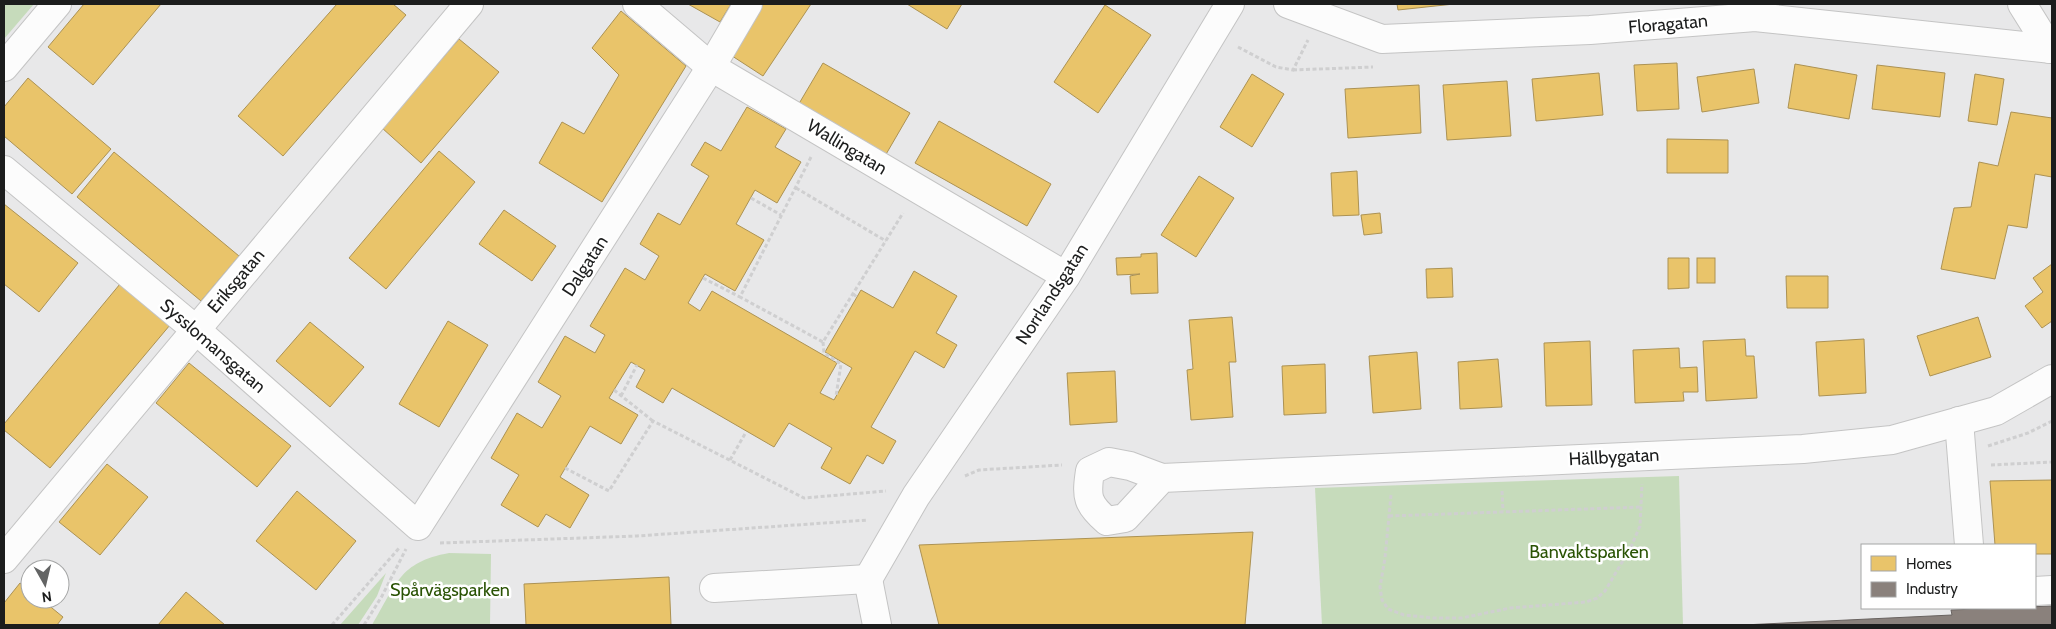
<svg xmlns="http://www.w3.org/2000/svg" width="2056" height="629" font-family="Cabin,sans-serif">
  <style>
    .green { fill: #c6dbbb }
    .homes { fill: #e9c46a; stroke: #ac9253 }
    .industry { fill: #8a817c; stroke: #696360 }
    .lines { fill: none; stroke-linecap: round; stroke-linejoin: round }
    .minor-casing { stroke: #c4c4c4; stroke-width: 30 }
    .path { stroke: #cfcfd0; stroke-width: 3; stroke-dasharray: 4 2.5; stroke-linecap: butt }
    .minor { stroke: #fcfcfc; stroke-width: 28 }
    .labels { text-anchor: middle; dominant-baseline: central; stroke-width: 5; stroke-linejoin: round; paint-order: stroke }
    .street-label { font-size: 18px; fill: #1c1d1d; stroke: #fff }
    .park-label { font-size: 18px; fill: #2a5304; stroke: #fff }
  </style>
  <rect width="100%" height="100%" fill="#e8e8e9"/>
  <g class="green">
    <polygon points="4,4 34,4 4,39"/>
    <polygon points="1679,476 1683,625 1322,625 1315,488"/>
    <path d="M449 553 491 554 490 625H372C396 585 399 562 449 553Z"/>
    <polygon points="386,573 377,596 358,625 340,625"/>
  </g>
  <g class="homes">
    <polygon points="84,4 161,4 93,85 48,47"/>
    <polygon points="337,4 393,4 406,15 283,156 238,116"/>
    <polygon points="688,4 731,4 720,22"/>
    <polygon points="758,4 811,4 763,76 726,52"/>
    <polygon points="907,4 962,4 947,29"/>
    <polygon points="1397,4 1454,4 1398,10"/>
    <polygon points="1105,5 1151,35 1098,113 1054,82"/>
    <polygon points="621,11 686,66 602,202 539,163 562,122 584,134 619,75 592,48"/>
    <polygon points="459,39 499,72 421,163 382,128"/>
    <polygon points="823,63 910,113 885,156 797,107"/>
    <polygon points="1677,63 1679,109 1637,111 1634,65"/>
    <polygon points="1795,64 1857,75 1849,119 1788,108"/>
    <polygon points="1877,65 1945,73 1940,117 1872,109"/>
    <polygon points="1754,69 1759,103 1702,112 1697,77"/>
    <polygon points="1599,73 1603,115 1536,121 1532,79"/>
    <polygon points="1252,74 1284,94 1252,147 1220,127"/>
    <polygon points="1975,74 2004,79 1997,125 1968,121"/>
    <polygon points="28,78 111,149 72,194 4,136 4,107"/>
    <polygon points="1507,81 1511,136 1447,140 1443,85"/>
    <polygon points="1419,85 1421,133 1348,138 1345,89"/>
    <polygon points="747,107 786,129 775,147 801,162 777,203 755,190 736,224 764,240 735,291 705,274 688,303 700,311 712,291 837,363 820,393 834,400 852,368 825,352 861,290 893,308 914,271 957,296 936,333 957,345 944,368 915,351 871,427 896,441 883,464 867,455 850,484 821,468 832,448 789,423 774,447 672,388 663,403 636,387 645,370 631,362 609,398 638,415 621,444 590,426 560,477 589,495 570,528 546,514 538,527 501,505 519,475 491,458 517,413 542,428 561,396 538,382 565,336 595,353 605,335 590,326 625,268 645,280 659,256 640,244 658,213 680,225 709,176 691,165 705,142 721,151"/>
    <polygon points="2011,112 2052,118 2052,177 2035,174 2027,228 2008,225 1995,279 1941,269 1954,208 1971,207 1979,162 1998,166"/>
    <polygon points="939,121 1051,184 1027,226 915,163"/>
    <polygon points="1667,139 1728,140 1728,173 1667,173"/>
    <polygon points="439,151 475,182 386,289 349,258"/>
    <polygon points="114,152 239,256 201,301 77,197"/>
    <polygon points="1357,171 1359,215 1333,216 1331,173"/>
    <polygon points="1199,176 1234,198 1196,257 1161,235"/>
    <polygon points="4,204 78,263 39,312 4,284"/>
    <polygon points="504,210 556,246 532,281 479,244"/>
    <polygon points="1380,213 1382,233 1364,235 1361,215"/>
    <polygon points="1157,253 1158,293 1131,294 1130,276 1140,274 1117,275 1116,258 1141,257 1141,254"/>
    <polygon points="1668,258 1689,258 1689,288 1668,289"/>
    <rect x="1697" y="258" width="18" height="25"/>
    <polygon points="2052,264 2052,321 2042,328 2025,306 2043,292 2033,278"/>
    <polygon points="1452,268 1453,297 1427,298 1426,269"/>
    <polygon points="1786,276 1828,276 1828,308 1787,308"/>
    <polygon points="120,284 170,325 50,468 4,430 4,424"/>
    <polygon points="1232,317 1236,362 1229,362 1233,417 1191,420 1187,370 1193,369 1189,320"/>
    <polygon points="1978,317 1991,357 1930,376 1917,336"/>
    <polygon points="448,321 488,345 439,427 399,404"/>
    <polygon points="310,322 364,367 330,407 276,361"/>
    <polygon points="1745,339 1746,356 1754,356 1757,398 1706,401 1703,341"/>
    <polygon points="1864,339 1866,393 1819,396 1816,342"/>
    <polygon points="1590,341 1592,405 1546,406 1544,343"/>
    <polygon points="1679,348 1680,368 1697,367 1698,392 1683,392 1684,401 1635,403 1633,350"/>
    <polygon points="1417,352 1421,409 1373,413 1369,356"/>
    <polygon points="1498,359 1502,407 1460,409 1458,362"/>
    <polygon points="189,363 291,446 257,487 156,403"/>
    <polygon points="1325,364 1326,413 1284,415 1282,366"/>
    <polygon points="1115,371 1117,422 1070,425 1067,373"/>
    <polygon points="107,464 148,497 100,555 59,522"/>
    <polygon points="2052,480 2052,554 2035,554 2035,545 1995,545 1990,481"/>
    <polygon points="297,491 356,541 316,590 256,541"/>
    <polygon points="1253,532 1245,625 939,625 919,545"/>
    <polygon points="669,577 671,625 526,625 524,584"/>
    <polygon points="20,583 30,591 30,599 41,599 63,617 57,625 4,625 4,603"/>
    <polygon points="186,592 225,625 158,625"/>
  </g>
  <polygon class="industry" points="2052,606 2052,625 1743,625 1952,615 1951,610"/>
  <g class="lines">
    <g class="minor-casing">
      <g id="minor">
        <polyline points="637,4 711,67 1066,276"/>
        <polyline points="1288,4 1382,39 1590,30 1755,17 2052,49"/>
        <polyline points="2022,4 2050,49"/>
        <polyline points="4,67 57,4"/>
        <polyline points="4,170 195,329 418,526 711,67 748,4"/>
        <polyline points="1959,421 1969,545"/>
        <path d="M1162 478 1125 518 1107 521C1087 504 1086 497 1090 471L1109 462 1130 466 1162 478 1803 449 1892 440 1996 411 2052 379"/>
        <polyline points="4,559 469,4"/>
        <polyline points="868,579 916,496 1066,276 1230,4"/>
        <polyline points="868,579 877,625"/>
        <polyline points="714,588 868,579"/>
        <polyline points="2035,591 2052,590"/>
      </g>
    </g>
    <g class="path">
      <polyline points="1238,47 1276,67 1293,70 1308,40"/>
      <polyline points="1293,70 1373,67"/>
      <polyline points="811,157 740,297 823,342 903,213"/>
      <polyline points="796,188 886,241"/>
      <polyline points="751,198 781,215"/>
      <polyline points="703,278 740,297"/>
      <polyline points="853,294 857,297"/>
      <polyline points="823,342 824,353 841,364 836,396"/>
      <polyline points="614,390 653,421"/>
      <polyline points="621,396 637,365"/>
      <polyline points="1988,446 2028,433 2052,421"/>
      <polyline points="730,460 746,432"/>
      <polyline points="1991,465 2052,462"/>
      <polyline points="565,468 609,491 653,421 804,498 886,491"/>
      <polyline points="965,476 979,470 1062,465"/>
      <polyline points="1502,491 1503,511"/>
      <polyline points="1391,495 1385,558 1380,587 1382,600 1388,609 1404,615 1433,618 1462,618 1510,608 1586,602 1597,598 1605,591 1631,547 1640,526 1642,484"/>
      <polyline points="1389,516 1641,507"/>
      <polyline points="440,543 637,536 868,520"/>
      <polyline points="332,625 400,547"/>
      <polyline points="364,625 382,596 406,549"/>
    </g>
    <use href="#minor" class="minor"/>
  </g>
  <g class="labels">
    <g class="street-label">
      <text transform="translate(1668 24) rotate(-5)">Floragatan</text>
      <text transform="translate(847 147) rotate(31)">Wallingatan</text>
      <text transform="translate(585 266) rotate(-57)">Dalgatan</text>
      <text transform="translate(236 281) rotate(-50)">Eriksgatan</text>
      <text transform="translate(1052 294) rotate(-57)">Norrlandsgatan</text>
      <text transform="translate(213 346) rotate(41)">Sysslomansgatan</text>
      <text transform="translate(1614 457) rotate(-3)">Hällbygatan</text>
    </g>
    <g class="park-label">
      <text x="1589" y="552">Banvaktsparken</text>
      <text x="450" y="590">Spårvägsparken</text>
    </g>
  </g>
  <rect width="2056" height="629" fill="none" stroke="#1c1d1d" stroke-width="10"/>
  <rect x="1861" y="544" width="175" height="65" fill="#ffffff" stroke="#a4a5a5"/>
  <rect x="1871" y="556" width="25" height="15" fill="#e9c46a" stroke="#a4a5a5"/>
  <text x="1906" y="569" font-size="15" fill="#1c1d1d">Homes</text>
  <rect x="1871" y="582" width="25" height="15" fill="#8a817c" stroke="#a4a5a5"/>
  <text x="1906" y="594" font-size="15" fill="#1c1d1d">Industry</text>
  <g transform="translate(45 584) rotate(172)"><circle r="24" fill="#ffffff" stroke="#a4a5a5"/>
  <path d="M0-4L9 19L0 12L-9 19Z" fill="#636464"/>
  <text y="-8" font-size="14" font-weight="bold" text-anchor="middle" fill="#1c1d1d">N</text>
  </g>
</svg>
